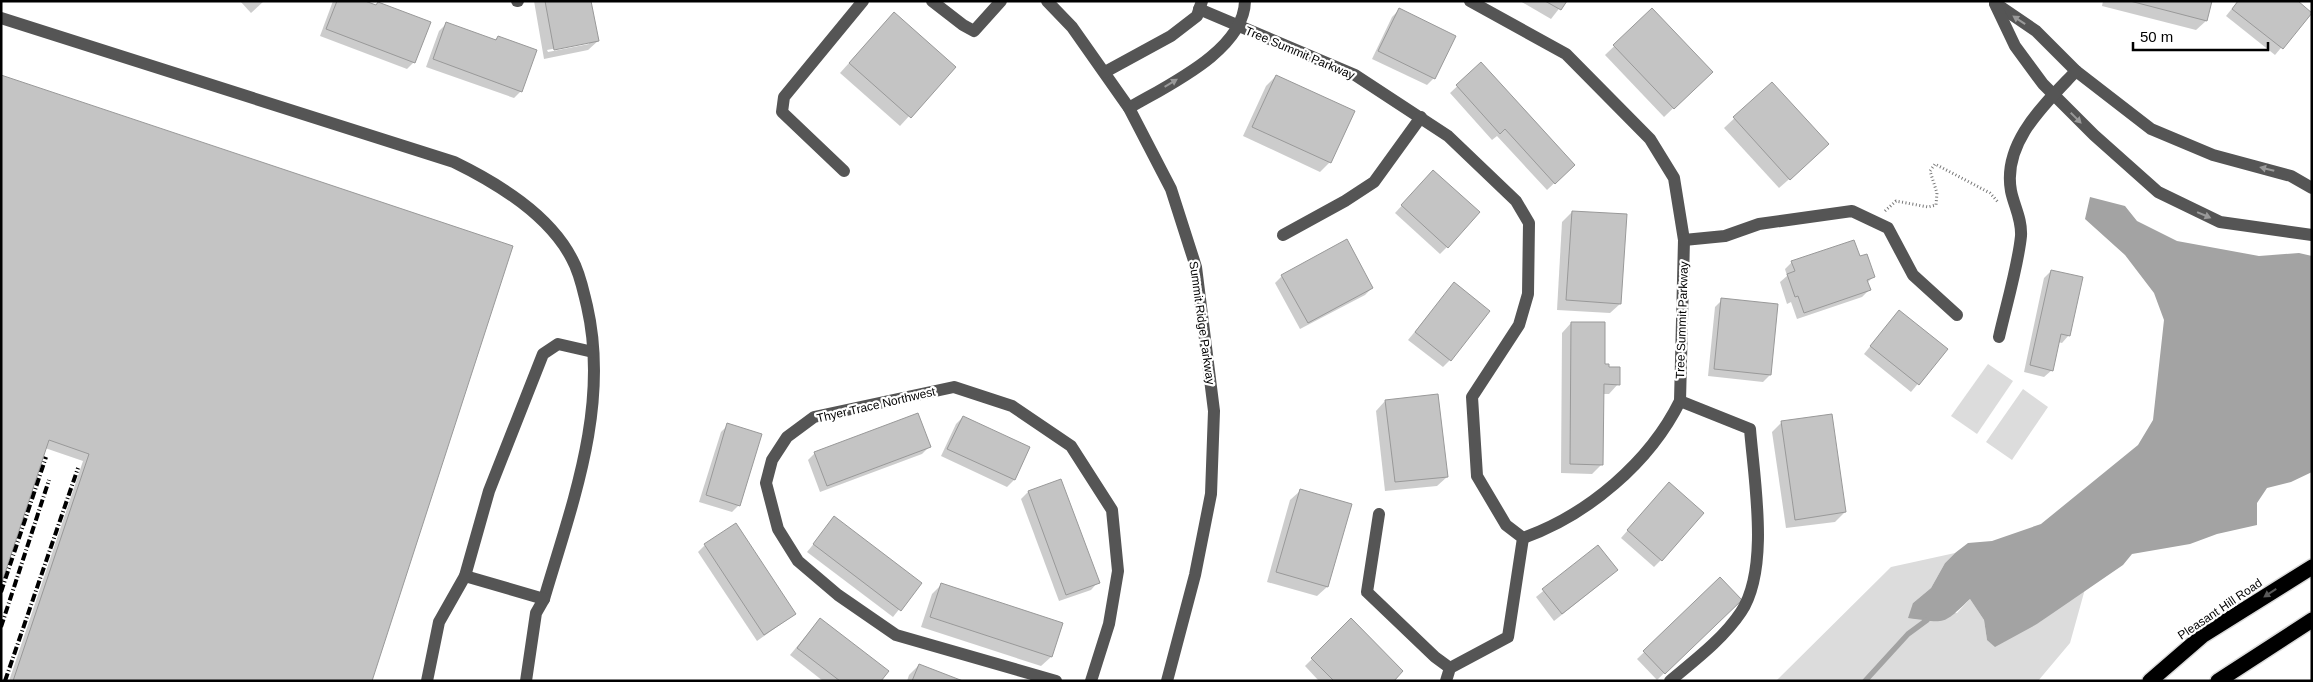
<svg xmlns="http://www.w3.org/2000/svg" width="2313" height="682" font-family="Arial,sans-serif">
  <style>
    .green { fill: #dcdcdc }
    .water { fill: #a3a3a3 }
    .shadow { fill: #0003; fill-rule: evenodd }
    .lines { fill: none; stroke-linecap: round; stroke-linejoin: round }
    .stream { stroke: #a3a3a3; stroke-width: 5.5 }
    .building { fill: #c4c4c4; stroke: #999 }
    .highway-casing { stroke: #dbdbdb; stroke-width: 18 }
    .path { stroke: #777; stroke-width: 3; stroke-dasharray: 1 2.5; stroke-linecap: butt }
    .minor { stroke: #555; stroke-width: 12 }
    .highway { stroke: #000; stroke-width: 15 }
    .rail { stroke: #000; stroke-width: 4; stroke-dasharray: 8 2.5 1 2.5; stroke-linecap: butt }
    .oneway { fill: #999 }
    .oneway2 { fill: #595959 }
    .labels { text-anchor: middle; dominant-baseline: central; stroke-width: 4.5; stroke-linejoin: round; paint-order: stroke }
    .street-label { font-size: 12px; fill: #000; stroke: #fff }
  </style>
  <rect width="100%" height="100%" fill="#fff"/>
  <g class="green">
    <polygon points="1988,364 2013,381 1977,434 1951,416"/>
    <polygon points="2023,389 2048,407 2012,460 1986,442"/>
    <polygon points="1955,553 1945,563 1931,588 1913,603 1957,613 1970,599 1984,620 1987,640 2037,624 2085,589 2070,643 2038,681 1776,681 1891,567"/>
  </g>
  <path class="water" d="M2090 197 2125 206 2137 221 2177 241 2259 256 2299 253 2312 256V472L2291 482 2267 488 2257 503V525L2217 534 2190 544 2132 554 2123 565 2037 624 1995 647 1987 640 1984 620 1970 599C1942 626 1946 623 1908 618L1913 603 1931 588 1945 563 1955 553 1968 543 1992 541 2041 524 2138 445 2153 420 2164 320 2154 293 2125 255 2085 219Z"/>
  <g class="shadow">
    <polygon points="240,1 264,1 251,13"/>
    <polygon points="333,1 362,1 414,62 407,69 320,36"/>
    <path d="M534 1H590L598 41 588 50 544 59ZM589 42V44L548 52 547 50Z"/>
    <polygon points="1520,1 1565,1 1551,19"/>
    <polygon points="2103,1 2211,1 2206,21 2196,30 2102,6"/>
    <polygon points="2238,1 2310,13 2275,55 2226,16"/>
    <polygon points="1399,10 1434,78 1427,85 1372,59 1392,17"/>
    <polygon points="1652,10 1711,72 1664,117 1605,55"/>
    <polygon points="885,23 954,67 900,126 840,73"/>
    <polygon points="446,24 494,41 498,37 521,91 514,98 426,67 439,31"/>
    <polygon points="1481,64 1566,172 1547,190 1497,136 1492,140 1450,93"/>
    <polygon points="1276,76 1330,162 1320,172 1243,136 1266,86"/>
    <polygon points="1,77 371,681 9,681 83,461 45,448"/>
    <polygon points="1772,83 1818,154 1779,188 1724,128"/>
    <polygon points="1426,179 1447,247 1440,254 1395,213"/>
    <polygon points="1572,212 1620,304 1610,313 1557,310 1562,222"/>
    <polygon points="1859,258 1873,277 1867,283 1869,290 1862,297 1797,319 1791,302 1787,304 1780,282 1787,276 1785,269 1792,262"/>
    <polygon points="2051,271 2069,335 2062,343 2058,342 2052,370 2044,377 2024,372 2044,278"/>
    <polygon points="1282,276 1372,288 1365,295 1300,329 1275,283"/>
    <polygon points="1454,284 1450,360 1443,367 1408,340"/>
    <polygon points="1722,300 1770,375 1763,382 1708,376 1715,307"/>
    <polygon points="1899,311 1947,349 1911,392 1864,354"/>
    <polygon points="1571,323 1618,384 1609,394 1602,394 1602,464 1592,474 1561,473 1562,333"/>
    <polygon points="1437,395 1447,477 1437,486 1385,491 1376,411 1385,401"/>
    <polygon points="963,417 1029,448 1014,480 1007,487 941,456 956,424"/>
    <polygon points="1782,422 1845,512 1835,522 1786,528 1772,432"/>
    <polygon points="728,425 739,505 732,512 699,502 721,432"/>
    <polygon points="929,447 922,454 820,492 808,460 815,453"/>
    <polygon points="1300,491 1327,587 1317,596 1267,582 1290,500"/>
    <polygon points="1662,491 1661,560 1654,567 1621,538"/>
    <polygon points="1028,492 1098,582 1091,590 1059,601 1021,499"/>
    <polygon points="835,518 920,583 893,617 807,552"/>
    <polygon points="705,545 795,614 757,641 698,552"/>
    <polygon points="1598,546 1609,577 1554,621 1536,597"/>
    <polygon points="1720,579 1740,600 1657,680 1637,659"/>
    <polygon points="941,585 1061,624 1051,657 1041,666 921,627 932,594"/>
    <polygon points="820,619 880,681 823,681 790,655"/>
    <polygon points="1351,620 1392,681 1319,681 1305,666"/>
    <polygon points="919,665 959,681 907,681 909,675"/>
  </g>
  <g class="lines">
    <polyline class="stream" points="1865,681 1908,634 1927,620"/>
  </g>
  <g class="building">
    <polygon points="337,1 365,1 376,5 378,2 431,22 415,63 326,29"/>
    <polygon points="545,1 591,1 599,41 554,50"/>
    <polygon points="1545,1 1567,1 1561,10"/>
    <polygon points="2130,1 2212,1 2207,21"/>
    <polygon points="2238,1 2298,1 2312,13 2283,49 2232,9"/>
    <polygon points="1399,8 1456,36 1435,79 1378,51"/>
    <polygon points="1652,8 1713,72 1674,109 1613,45"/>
    <polygon points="894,12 956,67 911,118 849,63"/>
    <polygon points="446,22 496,40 498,36 537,50 522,92 433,59"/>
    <polygon points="1481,62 1575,165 1555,184 1505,129 1500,134 1456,85"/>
    <polygon points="1,75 513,246 372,681 13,681 89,454 49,440 1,585"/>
    <polygon points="1276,75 1355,111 1331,163 1252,127"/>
    <polygon points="1772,82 1829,144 1790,180 1733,117"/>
    <polygon points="1433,170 1480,212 1448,248 1401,205"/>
    <polygon points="1572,211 1627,214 1621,304 1566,300"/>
    <polygon points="1347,239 1373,288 1308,323 1281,275"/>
    <polygon points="1854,240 1860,256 1867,254 1875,277 1867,280 1871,290 1804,313 1798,296 1795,297 1787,274 1795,271 1791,261"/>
    <polygon points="2051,270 2083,277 2070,336 2061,334 2053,371 2030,365"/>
    <polygon points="1454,282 1490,311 1451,361 1415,332"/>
    <polygon points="1721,298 1778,304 1771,375 1714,369"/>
    <polygon points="1899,310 1948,349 1919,385 1870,346"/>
    <polygon points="1571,322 1605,322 1605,364 1609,364 1609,367 1620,367 1620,385 1604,384 1603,465 1570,464"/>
    <polygon points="1438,394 1448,477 1395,482 1385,400"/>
    <polygon points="918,413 931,447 827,486 814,452"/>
    <polygon points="1832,414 1846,512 1795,520 1781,421"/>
    <polygon points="963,416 1030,447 1015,480 947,449"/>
    <polygon points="727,423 762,434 740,506 706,495"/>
    <polygon points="1061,479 1100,583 1066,595 1028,491"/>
    <polygon points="1669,482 1704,513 1662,561 1627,530"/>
    <polygon points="1300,489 1352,504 1328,587 1276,572"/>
    <polygon points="834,516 922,583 901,611 813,544"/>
    <polygon points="736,523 796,614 764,635 704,544"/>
    <polygon points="1598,545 1618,570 1562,614 1542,589"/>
    <polygon points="1720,577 1742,600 1665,674 1643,651"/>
    <polygon points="941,583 1063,623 1052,657 930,617"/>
    <polygon points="820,618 889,671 881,681 840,681 797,648"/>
    <polygon points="1351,618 1403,671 1394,681 1334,681 1311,658"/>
    <polygon points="919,664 963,681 912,681"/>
  </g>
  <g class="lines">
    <g class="highway-casing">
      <g id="highway">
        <polyline points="2150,681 2202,636 2312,567"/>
        <polyline points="2218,681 2312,620"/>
      </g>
    </g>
    <polyline class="path" points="1885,211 1896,201 1928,207 1936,205 1937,193 1930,171 1935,164 1990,193 1998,202"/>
    <g class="minor">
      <polyline points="517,1 518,1"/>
      <polyline points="932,1 963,25 974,31 1001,1"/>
      <polyline points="1047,1 1072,27 1129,108 1171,189 1196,267 1214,411 1211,494 1195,575 1167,681"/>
      <path d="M1470 1 1566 54 1650 139 1674 178 1684 240 1680 401C1650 462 1588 515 1523 538"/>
      <polyline points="1995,3 2036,31 2076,71 2151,129 2213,155 2291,176 2312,188"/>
      <polyline points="1995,4 2015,46 2043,84 2094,135 2158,192 2220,222 2312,235"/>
      <polyline points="1199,9 1355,75 1448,136 1516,201 1529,223 1528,294 1519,325 1472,397 1477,476 1506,525 1523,538 1508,637 1450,668 1446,681"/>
      <path d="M1 18 454 162C497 183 549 214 572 259 580 273 583 290 587 306 610 406 572 504 544 599L536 613 526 681"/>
      <polyline points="1105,72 1171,36 1197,16 1202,1"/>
      <path d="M1129 108C1166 86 1244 51 1245 1"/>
      <polyline points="844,171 782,112 784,97 863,1"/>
      <polyline points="1283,235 1345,201 1374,182 1421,117"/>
      <polyline points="1684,240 1725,236 1759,224 1852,211 1888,228 1913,275 1957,315"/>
      <path d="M1999 337C2006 306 2018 266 2021 236 2022 219 2014 206 2011 191 2002 142 2046 103 2076 71"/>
      <polyline points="1379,514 1367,592 1435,657 1450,668"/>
      <polyline points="465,576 544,599"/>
      <polyline points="427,681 439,622 465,576 489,491 543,354 558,344 593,352"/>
      <polyline points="1056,681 896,635 838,595 798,561 778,529 766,483 772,460 787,437 814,417 954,387 1012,406 1071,446 1112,510 1118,571 1109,624 1091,681"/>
      <path d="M1670 681C1695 660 1723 639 1741 612 1770 568 1754 480 1750 429L1680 401"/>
    </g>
    <use href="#highway" class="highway"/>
    <g class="rail">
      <polyline points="1,592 46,457"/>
      <polyline points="1,627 49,480"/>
      <polyline points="5,681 78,468"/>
    </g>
  </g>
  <defs><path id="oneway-solid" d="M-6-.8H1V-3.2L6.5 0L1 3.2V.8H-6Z" transform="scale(1.25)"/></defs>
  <g class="oneway">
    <use href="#oneway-solid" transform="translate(2019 20) rotate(-146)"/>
    <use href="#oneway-solid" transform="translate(1171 83) rotate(-31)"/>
    <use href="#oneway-solid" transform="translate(2076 118) rotate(45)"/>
    <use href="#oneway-solid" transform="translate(2267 169) rotate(-166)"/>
    <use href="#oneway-solid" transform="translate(2204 215) rotate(23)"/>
  </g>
  <use class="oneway2" href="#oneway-solid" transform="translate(2270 593) rotate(147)"/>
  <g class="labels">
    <g class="street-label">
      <text transform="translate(1300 53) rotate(23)">Tree Summit Parkway</text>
      <text transform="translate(1682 320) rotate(-88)">Tree Summit Parkway</text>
      <text transform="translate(1202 323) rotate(82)">Summit Ridge Parkway</text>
      <text transform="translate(876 405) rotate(-13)">Thyer Trace Northwest</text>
      <text transform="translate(2220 609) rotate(-34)">Pleasant Hill Road</text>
    </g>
  </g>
  <rect width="2313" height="682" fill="none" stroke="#000000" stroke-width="5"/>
  <path d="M2133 42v8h135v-8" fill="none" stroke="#000000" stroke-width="2.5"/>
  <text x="2140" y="42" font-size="15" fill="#000000" stroke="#ffffff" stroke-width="4" paint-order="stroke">50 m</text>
</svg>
